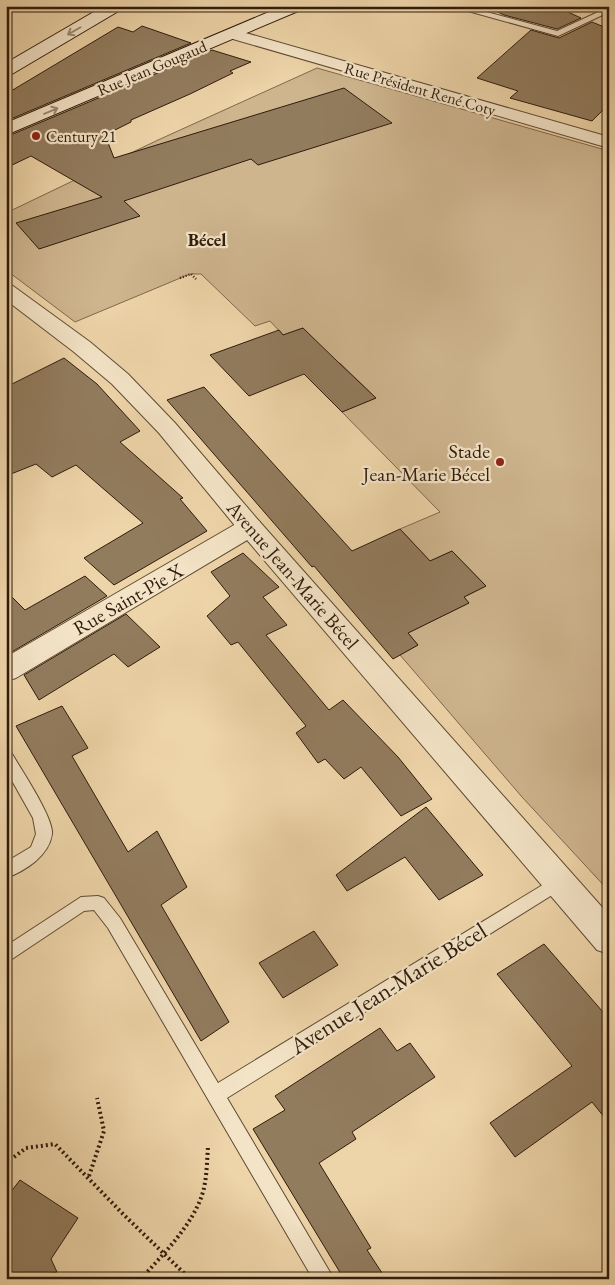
<svg xmlns="http://www.w3.org/2000/svg" width="615" height="1285" font-family="'EB Garamond',serif">
  <style>
    .green { fill: #ceb58e; stroke: #7e684d }
    .building { fill: #927c5e; stroke: #2f1b0c }
    .lines { fill: none; stroke-linecap: round; stroke-linejoin: round }
    .service-casing { stroke: #5f4a33; stroke-width: 2 }
    .minor-casing { stroke: #5f4a33; stroke-width: 2 }
    .tertiary-casing { stroke: #5f4a33; stroke-width: 2 }
    .secondary-casing { stroke: #2f1b0c; stroke-width: 2 }
    .path-far1 { stroke: #2f1b0c; stroke-width: 2.5; stroke-dasharray: 1 2; stroke-linecap: butt }
    .path { stroke: #2f1b0c; stroke-width: 4; stroke-dasharray: 2 3; stroke-linecap: butt }
    .service { fill: #f4e4c7; fill-rule: evenodd }
    .minor { fill: #f4e4c7; fill-rule: evenodd }
    .tertiary { fill: #f4e4c7; fill-rule: evenodd }
    .secondary { fill: #f4e4c7; fill-rule: evenodd }
    .oneway { stroke: #9b8a73 }
    .poi-dot { fill: #8f2418; stroke: #f4e4c7; stroke-width: 2 }
    .labels { text-anchor: middle; dominant-baseline: central; stroke-width: 4.5; stroke-linejoin: round; paint-order: stroke }
    .far-street-label { font-size: 16px; fill: #2f1b0c; stroke: #f4e4c7 }
    .far-poi-label { font-size: 16px; fill: #2f1b0c; stroke: #f4e4c7; text-anchor: start }
    .far-neighbourhood-label { font-size: 18px; font-weight: bold; fill: #2f1b0c; stroke: #f4e4c7 }
    .poi-label { font-size: 20px; fill: #2f1b0c; stroke: #f4e4c7; text-anchor: end }
    .street-label { font-size: 20px; fill: #2f1b0c; stroke: #f4e4c7 }
    .near-street-label { font-size: 24px; fill: #2f1b0c; stroke: #f4e4c7 }
  </style>
  <rect width="100%" height="100%" fill="#eed5a9"/>
  <filter id="stains"><feTurbulence type="fractalNoise" baseFrequency=".004" numOctaves="4"/><feColorMatrix values="0 0 0 0 .2 0 0 0 0 .09 0 0 0 0 .02 0 0 0 .5 -.17"/></filter>
  <radialGradient id="worn" r=".72"><stop offset=".6" stop-color="#630" stop-opacity="0"/><stop offset="1" stop-color="#630" stop-opacity=".3"/></radialGradient>
  <polygon class="green" points="317,68 609,151 609,891 522,797 400,655 418,645 408,633 469,603 464,597 486,586 452,551 430,561 400,529 440,512 342,412 376,398 340,363 333,365 323,348 303,328 283,335 270,321 255,326 201,274 190,274 75,322 6,270 6,213 158,140"/>
  <g class="building">
    <polygon points="485,6 555,6 581,18 557,29 504,15"/>
    <polygon points="592,22 609,29 609,104 592,121 510,98 518,91 477,78 531,30 559,38"/>
    <polygon points="142,26 191,43 6,121 6,94 118,27 133,32"/>
    <polygon points="212,50 251,62 230,71 233,73 190,94 131,120 131,122 105,135 114,158 344,88 392,123 258,165 251,159 124,201 140,216 39,249 16,223 102,197 31,156 6,168 6,137"/>
    <polygon points="303,328 339,363 376,398 342,412 304,374 249,396 210,355 279,330 283,335"/>
    <polygon points="64,358 97,384 140,431 120,442 183,498 180,499 207,531 114,585 84,558 143,523 76,465 52,477 36,464 6,476 6,387"/>
    <polygon points="204,387 352,551 400,529 430,561 452,551 486,586 464,597 469,603 408,633 418,645 393,659 314,566 312,567 167,400"/>
    <polygon points="243,553 279,587 263,597 287,625 266,635 329,710 343,700 398,757 432,799 401,816 361,767 344,779 325,759 318,763 296,733 306,726 238,642 231,645 207,616 230,596 211,572"/>
    <polygon points="85,576 107,596 10,653 6,647 6,591 25,610"/>
    <polygon points="126,614 160,647 128,667 114,654 39,700 24,675"/>
    <polygon points="62,706 88,748 72,756 128,852 157,831 187,887 161,905 229,1022 201,1041 16,726"/>
    <polygon points="426,807 483,875 439,900 405,857 347,891 336,875"/>
    <polygon points="314,931 338,965 283,998 259,963"/>
    <polygon points="544,944 609,1019 609,1123 592,1102 515,1157 490,1123 572,1066 497,974"/>
    <polygon points="380,1028 397,1051 410,1043 435,1077 352,1132 356,1139 319,1163 371,1248 367,1250 386,1279 344,1279 253,1129 285,1110 275,1096"/>
    <polygon points="20,1180 78,1218 51,1259 57,1272 41,1275 39,1279 6,1279 6,1198"/>
  </g>
  <g class="lines">
    <g class="service-casing">
      <g id="service">
        <polygon points="450,6 464,6 557,31 609,7 609,12 558,36"/>
        <path d="M6 750 11 752C20 768 54 818 52 834 49 856 25 871 6 878V862L31 847 36 834 33 818 6 770Z"/>
        <polygon points="559,875 565,877 567,882 565,887 227,1098 334,1279 313,1279 108,928 94,910 84,911 6,963 6,946 81,897 98,896 104,898 120,918 218,1083"/>
      </g>
    </g>
    <g class="minor-casing">
      <g id="minor">
        <polygon points="232,29 609,137 609,148 226,37 224,34 226,31"/>
        <polygon points="250,518 259,521 263,527 259,533 16,678 6,681 6,657 241,521"/>
      </g>
    </g>
    <g class="tertiary-casing">
      <polygon id="tertiary" points="6,284 13,286 90,342 128,374 175,423 259,521 609,915 609,954 597,950 241,533 159,433 112,384 74,352 6,300"/>
    </g>
    <g class="secondary-casing">
      <g id="secondary">
        <polygon points="104,6 124,6 122,9 12,74 6,75 6,63"/>
        <polygon points="283,6 305,6 303,9 6,135 6,123"/>
      </g>
    </g>
    <polyline class="path-far1" points="180,278 191,274 196,279"/>
    <g class="path">
      <polyline points="6,1163 26,1148 55,1144 123,1214 190,1279"/>
      <polyline points="89,1176 104,1131 97,1098"/>
      <path d="M141 1279C164 1253 193 1225 203 1192 207 1177 207 1161 208 1146"/>
    </g>
    <use href="#service" class="service"/>
    <use href="#minor" class="minor"/>
    <use href="#tertiary" class="tertiary"/>
    <use href="#secondary" class="secondary"/>
  </g>
  <defs><path id="oneway-shaft" d="M-6 0H5M1.5-3L5.5 0L1.5 3" fill="none" stroke-width="1.6" stroke-linecap="round" stroke-linejoin="round" transform="scale(1.25)"/></defs>
  <g class="oneway">
    <use href="#oneway-shaft" transform="translate(74 31) rotate(150)"/>
    <use href="#oneway-shaft" transform="translate(51 111) rotate(-23)"/>
  </g>
  <g class="poi-dot">
    <circle cx="36" cy="136" r="5"/>
    <circle cx="500" cy="462" r="5"/>
  </g>
  <g class="labels">
    <g class="far-street-label">
      <text transform="translate(152 68) rotate(-23)">Rue Jean Gougaud</text>
      <text transform="translate(420 89) rotate(16)">Rue Président René Coty</text>
    </g>
    <g class="far-poi-label">
      <text x="46" y="136">Century 21</text>
    </g>
    <g class="far-neighbourhood-label">
      <text x="207" y="239">Bécel</text>
    </g>
    <g class="poi-label">
      <text x="490" y="451">Stade<tspan x="490" dy="23">Jean-Marie Bécel</tspan></text>
    </g>
    <g class="street-label">
      <text transform="translate(293 575) rotate(49)">Avenue Jean-Marie Bécel</text>
      <text transform="translate(128 599) rotate(-30)">Rue Saint-Pie X</text>
    </g>
    <g class="near-street-label">
      <text transform="translate(388 988) rotate(-32)">Avenue Jean-Marie Bécel</text>
    </g>
  </g>
  <rect width="615" height="1285" fill="none" stroke="#eed5a9" stroke-width="25"/>
  <rect x="8" y="8" width="600" height="1270" fill="none" stroke="#2f1b0c" stroke-width="2.5"/>
  <rect x="12" y="12" width="590" height="1260" fill="none" stroke="#2f1b0c"/>
  <rect width="100%" height="100%" filter="url(#stains)"/>
  <rect width="100%" height="100%" fill="url(#worn)"/>
</svg>
